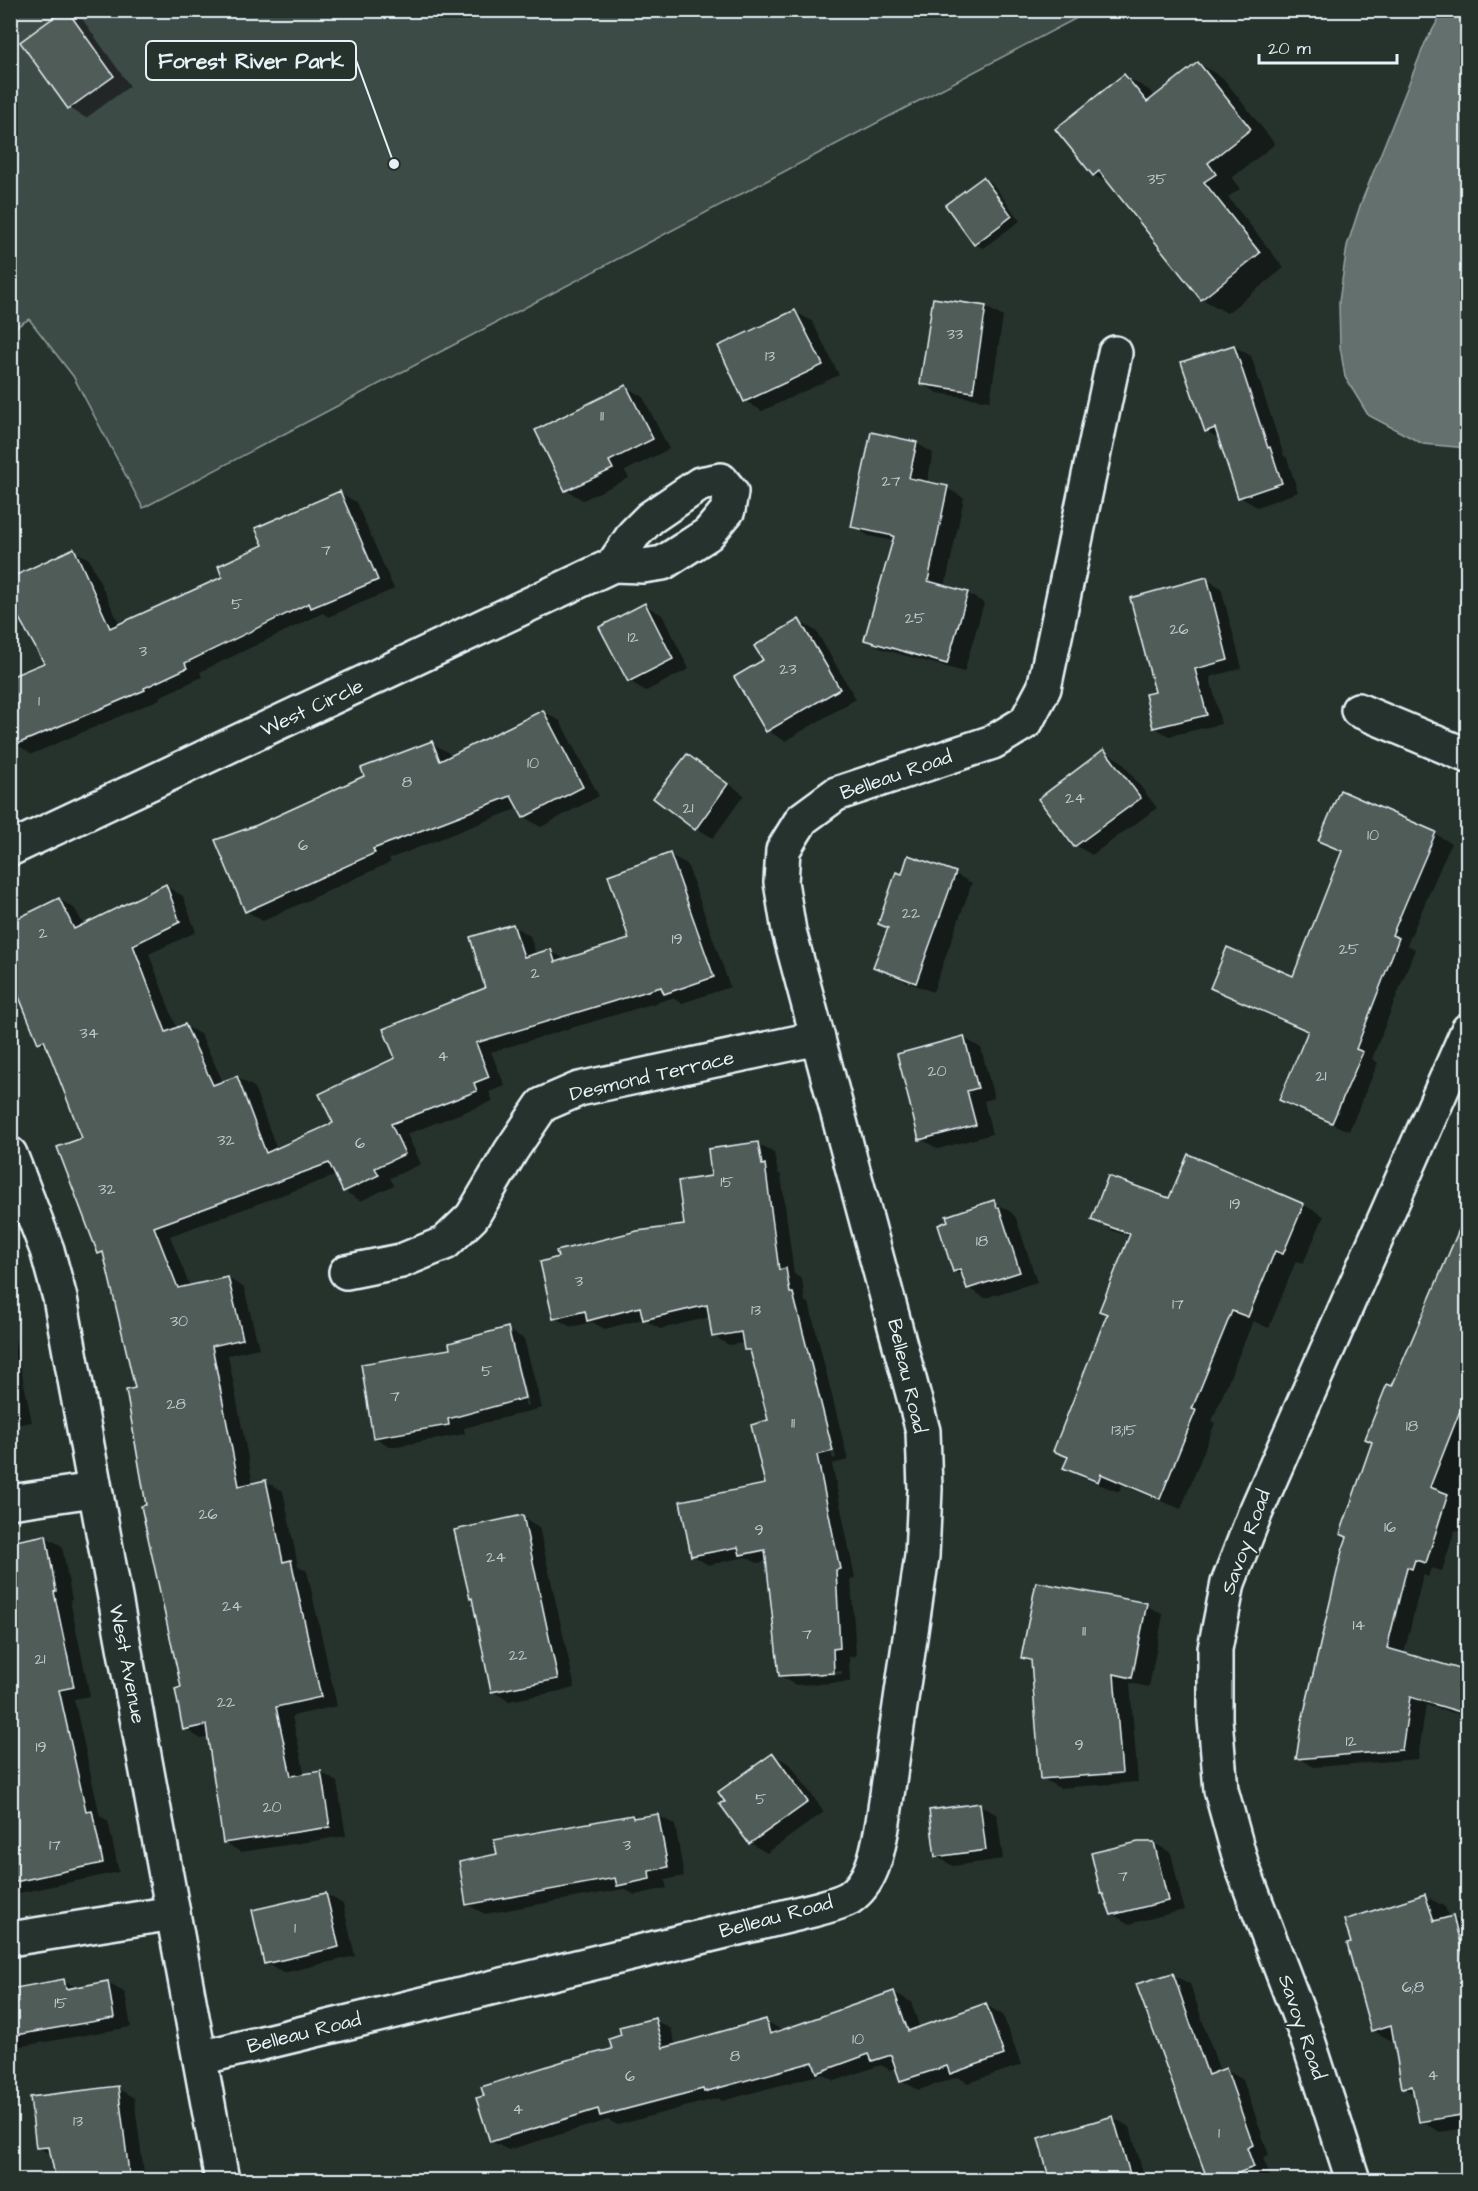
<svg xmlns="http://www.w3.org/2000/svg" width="1478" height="2191" font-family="'Architects Daughter',sans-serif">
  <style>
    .green { fill: #3e4b47; stroke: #939ea0; stroke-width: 1.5 }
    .water { fill: #636f6d; stroke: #98a3a5; stroke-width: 1.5 }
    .shadow { fill: #0007; fill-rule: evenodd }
    .building { fill: #505c59; stroke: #e8f1f8; stroke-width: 1.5 }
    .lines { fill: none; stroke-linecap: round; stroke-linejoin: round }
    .minor-casing { stroke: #e8f1f8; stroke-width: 38 }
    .minor { stroke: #26332d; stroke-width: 33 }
    .labels { text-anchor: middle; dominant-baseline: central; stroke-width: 4.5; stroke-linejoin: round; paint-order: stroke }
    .number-label { font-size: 16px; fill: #c2ccd0 }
    .street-label { font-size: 20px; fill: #e8f1f8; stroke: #26332d }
    .leader { fill: none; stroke: #e8f1f8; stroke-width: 2 }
    .callout-dot { fill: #e8f1f8; stroke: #26332d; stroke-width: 2 }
    .callout { fill: #26332d; stroke: #e8f1f8; stroke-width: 2 }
    .callout-label { font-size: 21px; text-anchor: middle; font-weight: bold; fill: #e8f1f8 }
  </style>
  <rect width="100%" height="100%" fill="#26332d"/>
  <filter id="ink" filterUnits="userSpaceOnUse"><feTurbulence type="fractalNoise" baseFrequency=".0167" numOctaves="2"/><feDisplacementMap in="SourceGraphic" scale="12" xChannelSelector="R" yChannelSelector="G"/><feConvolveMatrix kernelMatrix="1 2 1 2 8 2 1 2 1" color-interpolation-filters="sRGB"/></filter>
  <g filter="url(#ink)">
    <polygon class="green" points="11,11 1090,11 143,508 73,376 29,319 11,330"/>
    <polygon class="water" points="1444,10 1467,11 1467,448 1423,444 1368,415 1345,377 1340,346 1339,302 1347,246 1361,203 1425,43"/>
    <g class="shadow">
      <polygon points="66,11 83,20 130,86 86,118 69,108 22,42"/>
      <polygon points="1198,63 1223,78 1275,144 1232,178 1240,189 1228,197 1284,268 1227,313 1202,299 1111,185 1094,175 1124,76 1149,90 1155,98"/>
      <polygon points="983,178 992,183 1020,221 983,248 975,244"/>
      <polygon points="934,299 986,307 1003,317 990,401 938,393 921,383"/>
      <polygon points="795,312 812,321 839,375 762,411 745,401"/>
      <polygon points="1234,346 1251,356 1284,456 1287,458 1298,492 1257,507 1240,497 1220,439 1206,431"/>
      <polygon points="626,387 643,397 669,449 625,471 629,478 583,500 566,490"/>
      <polygon points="916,443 933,453 927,483 947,488 964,498 945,587 967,593 984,603 964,672 882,649 865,639 894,541 869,536 852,526"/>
      <polygon points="340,493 356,502 394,589 328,617 323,613 200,672 202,677 159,697 160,699 32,754 16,744 46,664 73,550 89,559 120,625 224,578 265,545"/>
      <polygon points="1206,579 1221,588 1242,668 1210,677 1221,724 1169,736 1154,727 1157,693"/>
      <polygon points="645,605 662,615 689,669 646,691 629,681"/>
      <polygon points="799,621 816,631 856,699 785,741 768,731 736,677 765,661"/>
      <polygon points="543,711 560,721 599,796 541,827 524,817 519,808 389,859 391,862 263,921 246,911 258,826 366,777 432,743 449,753 451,758"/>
      <polygon points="1104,751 1121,761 1157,808 1092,855 1075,845"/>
      <polygon points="687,756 704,765 744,795 713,838 696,828"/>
      <polygon points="1435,834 1451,843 1407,945 1415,949 1372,1059 1378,1063 1349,1131 1296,1109 1281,1100 1309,1032 1228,996 1212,987 1294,978 1343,852 1320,840"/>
      <polygon points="670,855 687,864 730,987 682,1003 672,998 491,1052 505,1086 489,1092 493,1101 407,1134 421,1164 390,1178 394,1185 361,1201 344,1191 337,1175 170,1236 190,1287 228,1278 244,1288 259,1348 228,1355 253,1484 266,1482 283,1491 298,1566 307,1571 337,1706 292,1716 305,1775 321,1772 337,1782 346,1836 241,1852 225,1843 209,1737 201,1739 185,1729 183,1689 148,1506 137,1389 106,1256 99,1253 84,1139 48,1047 39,1042 59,899 75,909 84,926 166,886 183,896 196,932 149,954 177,1029 185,1025 201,1035 223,1082 237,1077 254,1087 277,1150 335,1124 397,1059 487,989 513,926 530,936 536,955 550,951 567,960 631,940"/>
      <polygon points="955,874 972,883 933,992 892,976 875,966 889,929 879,923 902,876"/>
      <polygon points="964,1038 981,1048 994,1098 984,1101 992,1134 938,1149 921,1139"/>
      <path d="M758 1144 774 1153 778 1173 781 1175 794 1274 802 1279 805 1302 809 1303 848 1460 832 1464 855 1578 851 1579 856 1656 849 1657 850 1682 796 1685 780 1676 768 1561 757 1563 746 1557 708 1565 692 1555 767 1485 770 1421 752 1353 745 1349 744 1343 729 1345 713 1336 710 1317 660 1329 643 1319 605 1329 592 1322 571 1327 555 1318 686 1227 713 1177ZM791 1293H794L836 1458 833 1459ZM842 1671V1674L793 1677V1674Z"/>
      <polygon points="1189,1156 1304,1205 1324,1216 1303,1264 1296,1261 1269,1328 1253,1321 1212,1421 1215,1423 1181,1509 1122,1485 1119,1492 1085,1479 1065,1467 1069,1458 1055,1450 1108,1315 1131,1237 1113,1231 1093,1219 1170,1200"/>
      <polygon points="994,1202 1011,1212 1016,1218 1037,1282 985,1298 968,1288 964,1277 954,1271"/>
      <polygon points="1468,1214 1468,1535 1455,1530 1442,1571 1431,1568 1428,1577 1423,1575 1404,1654 1468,1673 1468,1717 1426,1705 1418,1759 1314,1767 1298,1758 1392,1388"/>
      <polygon points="10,1316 32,1422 10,1426"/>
      <path d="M507 1329 524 1339 542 1408 464 1428 465 1434 391 1447 374 1437 452 1350ZM509 1340H512L529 1405 526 1406Z"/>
      <polygon points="522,1517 539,1527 575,1688 509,1701 492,1691 474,1599 471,1598"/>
      <polygon points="46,1537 62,1546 72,1600 70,1600 90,1696 74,1699 100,1816 108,1821 119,1872 10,1895 10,1543"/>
      <polygon points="1146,1605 1163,1615 1149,1687 1130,1683 1138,1782 1059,1788 1042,1778 1032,1663 1022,1657"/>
      <polygon points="773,1755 790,1764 824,1812 767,1853 750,1843 728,1803"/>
      <polygon points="980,1805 997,1815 1003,1859 953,1866 936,1856"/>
      <polygon points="658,1815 675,1825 684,1876 665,1880 667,1888 635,1895 624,1889 485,1914 468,1905 499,1855 632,1816 636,1819"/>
      <polygon points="1154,1843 1171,1853 1184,1910 1129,1924 1112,1914 1105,1895 1102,1893"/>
      <polygon points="326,1894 343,1904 355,1956 283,1973 266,1963"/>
      <polygon points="1425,1896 1445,1907 1449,1919 1453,1918 1468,1926 1468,2180 1459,2129 1440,2132 1420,2121 1415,2094 1403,2087 1395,2040 1392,2041 1372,2030"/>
      <polygon points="1173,1975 1190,1984 1220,2072 1226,2070 1243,2080 1269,2155 1263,2158 1270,2176 1259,2180 1210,2180"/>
      <polygon points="64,1981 77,1988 108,1983 125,1993 131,2027 10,2048 10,1990"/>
      <polygon points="894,1992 911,2002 920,2029 986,2005 1003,2015 1021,2065 968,2083 958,2077 918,2090 901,2080 896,2068 890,2070 881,2065 835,2081 822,2074 722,2101 718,2098 618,2125 608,2120 508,2150 491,2141 614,2050 623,2036 654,2020 671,2029 676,2046 766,2021 783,2031"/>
      <polygon points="117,2088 134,2098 144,2173 150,2177 151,2180 57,2180 52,2156 38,2147"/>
      <polygon points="1113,2118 1130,2127 1145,2180 1051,2180"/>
    </g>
    <g class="building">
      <polygon points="64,10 67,10 114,76 68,109 20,42"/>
      <polygon points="1198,62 1251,129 1208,163 1216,174 1204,182 1260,253 1201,300 1099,171 1093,176 1055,129 1124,74 1147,102"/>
      <polygon points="983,177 1012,216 974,245 945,205"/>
      <polygon points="933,298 986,306 973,392 920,384"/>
      <polygon points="795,310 823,365 744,402 718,346"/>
      <polygon points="1234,345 1268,448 1270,447 1282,483 1238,498 1215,428 1205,432 1181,362"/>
      <polygon points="626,385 653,439 609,461 613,469 565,491 535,430"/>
      <polygon points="871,432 917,442 909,478 948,486 928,581 968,592 947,664 864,640 894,536 851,527"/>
      <polygon points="340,491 378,580 311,608 309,603 185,663 187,668 144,688 145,690 10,747 10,677 44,663 10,602 10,578 74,548 110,628 222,577 218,566 263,545 255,528"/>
      <polygon points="1207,577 1228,660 1195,669 1207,715 1153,728 1145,694 1155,692 1130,598"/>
      <polygon points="645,603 673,659 628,682 599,627"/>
      <polygon points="799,619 840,689 766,732 734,677 763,660 754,646"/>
      <polygon points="543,710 583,787 523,818 511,796 373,849 375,853 245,912 215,840 257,825 364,776 361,768 432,741 440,761"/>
      <polygon points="1104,749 1141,798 1074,847 1038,799"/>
      <polygon points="687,754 728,784 695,830 653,798"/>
      <polygon points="1340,790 1436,832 1392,935 1399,938 1356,1049 1363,1052 1332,1123 1279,1100 1308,1031 1210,988 1227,947 1293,976 1342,851 1318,841"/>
      <polygon points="670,853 714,977 664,994 661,987 476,1043 489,1077 474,1083 477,1091 391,1124 405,1154 375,1168 379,1175 343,1192 329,1163 154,1227 178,1288 228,1277 243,1339 212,1346 239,1486 266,1480 283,1562 291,1560 321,1697 276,1707 291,1776 321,1771 330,1827 223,1843 206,1725 183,1730 175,1689 181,1687 141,1506 146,1505 126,1390 135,1388 103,1252 98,1254 57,1147 82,1138 44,1040 38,1043 10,975 10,922 59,898 74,929 166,884 180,922 133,945 166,1032 185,1024 213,1085 237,1076 266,1153 333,1123 319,1094 395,1058 383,1029 485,988 470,937 513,924 524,957 551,949 555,962 629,939 608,875"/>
      <polygon points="908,855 956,872 916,983 873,967 888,928 878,924 896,872 902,874"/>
      <polygon points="964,1036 978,1088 967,1091 976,1125 919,1140 897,1054"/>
      <polygon points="758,1142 762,1165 765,1164 779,1270 786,1268 790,1293 793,1293 833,1451 817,1455 840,1569 836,1570 840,1648 833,1649 834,1673 779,1676 765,1550 740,1555 738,1547 691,1556 680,1501 765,1484 751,1425 768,1420 750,1350 744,1350 741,1332 712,1337 707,1305 643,1320 640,1307 587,1321 585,1311 553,1319 540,1262 558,1257 556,1251 637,1231 684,1225 678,1181 711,1176 708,1149"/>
      <polygon points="1188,1154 1304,1204 1283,1254 1275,1251 1248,1317 1232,1311 1192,1409 1196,1410 1160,1499 1101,1474 1098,1482 1063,1468 1068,1457 1053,1451 1107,1314 1099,1311 1130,1234 1091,1220 1108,1176 1169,1198"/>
      <polygon points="994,1200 997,1208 999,1207 1020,1272 967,1289 960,1269 953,1272 938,1225 948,1221 946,1216"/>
      <polygon points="1467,1211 1467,1393 1430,1487 1448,1494 1426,1563 1415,1560 1412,1569 1407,1567 1387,1648 1467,1671 1467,1714 1410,1697 1402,1750 1296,1759 1302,1721 1342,1551 1347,1537 1340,1534 1372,1442 1365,1439 1387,1384 1392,1386"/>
      <polygon points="508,1327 525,1398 448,1419 449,1425 373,1438 361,1364 450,1349 449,1343"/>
      <polygon points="523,1515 558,1679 491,1692 472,1598 470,1599 454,1530"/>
      <polygon points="46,1535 56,1591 54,1592 74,1687 59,1690 86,1811 92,1810 103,1863 10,1883 10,1542"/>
      <polygon points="1036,1582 1147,1603 1132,1678 1114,1674 1122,1773 1040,1779 1031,1660 1021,1658"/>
      <polygon points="773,1753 808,1802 749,1844 719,1803 725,1802 718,1792"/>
      <polygon points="980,1803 986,1850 935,1857 929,1810"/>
      <polygon points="658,1814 668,1867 649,1871 650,1879 617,1886 615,1878 466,1905 459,1862 497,1854 494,1840 632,1815 633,1818"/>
      <polygon points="1138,1842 1154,1842 1168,1901 1111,1915 1103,1894 1101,1894 1091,1853"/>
      <polygon points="326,1893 339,1947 264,1964 252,1910"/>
      <polygon points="1425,1894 1434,1921 1453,1916 1467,1970 1467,2114 1419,2122 1412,2086 1402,2088 1391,2025 1371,2031 1347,1944 1351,1943 1344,1920"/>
      <polygon points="1173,1973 1208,2075 1226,2068 1253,2145 1247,2148 1254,2167 1217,2181 1208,2181 1136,1984"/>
      <polygon points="64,1979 66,1989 108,1981 114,2018 10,2036 10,1989"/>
      <polygon points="894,1991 908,2031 986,2003 1004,2055 950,2074 947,2066 900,2081 891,2055 872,2061 869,2054 817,2073 813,2062 704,2092 703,2089 600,2116 598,2109 490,2142 476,2098 484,2096 481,2087 567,2060 612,2049 609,2039 621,2035 619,2027 655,2018 663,2048 766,2019 770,2034"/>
      <polygon points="118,2086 130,2181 56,2181 49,2147 36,2148 30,2097"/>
      <polygon points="1113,2116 1132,2181 1050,2181 1038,2138"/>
    </g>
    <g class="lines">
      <g class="minor-casing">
        <g id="minor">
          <polyline points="1358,710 1468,756"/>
          <polyline points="10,849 613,565 643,566 663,563 680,552 708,534 728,510 731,492 721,480 700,484 650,518 634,534 613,565"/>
          <polyline points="10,1154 47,1250 60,1298 222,2180"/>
          <polyline points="346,1272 401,1261 445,1243 472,1217 511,1151 542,1105 579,1089 818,1038"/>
          <polyline points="10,1502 94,1490"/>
          <polyline points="10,1939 173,1913"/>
          <path d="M200 2058 817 1909C827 1906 840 1903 849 1898 874 1881 878 1848 883 1822L922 1556 925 1489 923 1431 789 931 781 882 783 850 802 819 836 794 993 742 1026 722 1044 688 1115 353"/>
          <polyline points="1353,2180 1306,2034 1242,1866 1221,1790 1215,1719 1215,1649 1228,1583 1254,1516 1468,1030"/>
        </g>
      </g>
      <use href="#minor" class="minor"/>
    </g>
  </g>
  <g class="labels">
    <g class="number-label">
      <text x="1157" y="179">35</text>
      <text x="955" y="334">33</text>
      <text x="770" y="356">13</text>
      <text x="602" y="416">11</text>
      <text x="891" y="481">27</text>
      <text x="326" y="550">7</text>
      <text x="237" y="604">5</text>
      <text x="915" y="618">25</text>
      <text x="1179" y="629">26</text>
      <text x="633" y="637">12</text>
      <text x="143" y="651">3</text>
      <text x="788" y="669">23</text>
      <text x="39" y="701">1</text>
      <text x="533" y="763">10</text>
      <text x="407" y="782">8</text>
      <text x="1075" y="798">24</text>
      <text x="688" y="808">21</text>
      <text x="1373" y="835">10</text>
      <text x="303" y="845">6</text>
      <text x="911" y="913">22</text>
      <text x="43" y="933">2</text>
      <text x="677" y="939">19</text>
      <text x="1349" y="949">25</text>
      <text x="535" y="973">2</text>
      <text x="89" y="1033">34</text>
      <text x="443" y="1056">4</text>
      <text x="937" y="1071">20</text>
      <text x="1321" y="1076">21</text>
      <text x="226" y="1140">32</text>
      <text x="360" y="1143">6</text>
      <text x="727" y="1182">15</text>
      <text x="107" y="1189">32</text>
      <text x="1235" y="1204">19</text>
      <text x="982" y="1241">18</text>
      <text x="579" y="1281">3</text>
      <text x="1178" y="1304">17</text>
      <text x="756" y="1310">13</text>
      <text x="179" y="1321">30</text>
      <text x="487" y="1371">5</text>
      <text x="395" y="1396">7</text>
      <text x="176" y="1404">28</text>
      <text x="793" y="1423">11</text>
      <text x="1412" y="1426">18</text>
      <text x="1124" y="1430">13;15</text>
      <text x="208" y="1514">26</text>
      <text x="1390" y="1527">16</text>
      <text x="759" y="1530">9</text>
      <text x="496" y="1557">24</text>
      <text x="232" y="1606">24</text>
      <text x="1359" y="1625">14</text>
      <text x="1084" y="1631">11</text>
      <text x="807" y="1634">7</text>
      <text x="518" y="1655">22</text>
      <text x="40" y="1659">21</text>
      <text x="226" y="1702">22</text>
      <text x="1351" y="1741">12</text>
      <text x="1079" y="1745">9</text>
      <text x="41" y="1747">19</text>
      <text x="761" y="1799">5</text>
      <text x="272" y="1807">20</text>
      <text x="55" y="1845">17</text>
      <text x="627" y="1845">3</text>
      <text x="1123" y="1876">7</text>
      <text x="295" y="1928">1</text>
      <text x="1413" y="1987">6;8</text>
      <text x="61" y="2003">15</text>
      <text x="858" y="2039">10</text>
      <text x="735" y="2056">8</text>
      <text x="1433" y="2075">4</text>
      <text x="630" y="2076">6</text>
      <text x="518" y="2109">4</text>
      <text x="78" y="2121">13</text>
      <text x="1219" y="2133">1</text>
    </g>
    <g class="street-label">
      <text transform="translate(312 708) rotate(-25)">West Circle</text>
      <text transform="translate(896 775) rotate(-19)">Belleau Road</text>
      <text transform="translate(652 1076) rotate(-13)">Desmond Terrace</text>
      <text transform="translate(907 1376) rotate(77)">Belleau Road</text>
      <text transform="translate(1246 1542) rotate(-70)">Savoy Road</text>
      <text transform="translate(127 1664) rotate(79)">West Avenue</text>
      <text transform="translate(776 1917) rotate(-15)">Belleau Road</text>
      <text transform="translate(1302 2027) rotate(71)">Savoy Road</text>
      <text transform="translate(304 2033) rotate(-14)">Belleau Road</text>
    </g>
  </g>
  <path class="leader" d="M394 164L356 60"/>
  <circle class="callout-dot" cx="394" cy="164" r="6"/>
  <rect class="callout" x="146" y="41" width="210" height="39" rx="6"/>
  <g class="callout-label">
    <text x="251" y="68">Forest River Park</text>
  </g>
  <rect width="1478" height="2191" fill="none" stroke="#26332d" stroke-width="36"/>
  <rect x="18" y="18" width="1442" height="2155" fill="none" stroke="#e8f1f8" stroke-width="2" filter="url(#ink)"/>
  <path d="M1259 54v9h138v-9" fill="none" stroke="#e8f1f8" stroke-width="3"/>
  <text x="1268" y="54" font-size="18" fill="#e8f1f8" stroke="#26332d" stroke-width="4.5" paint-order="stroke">20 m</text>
</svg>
